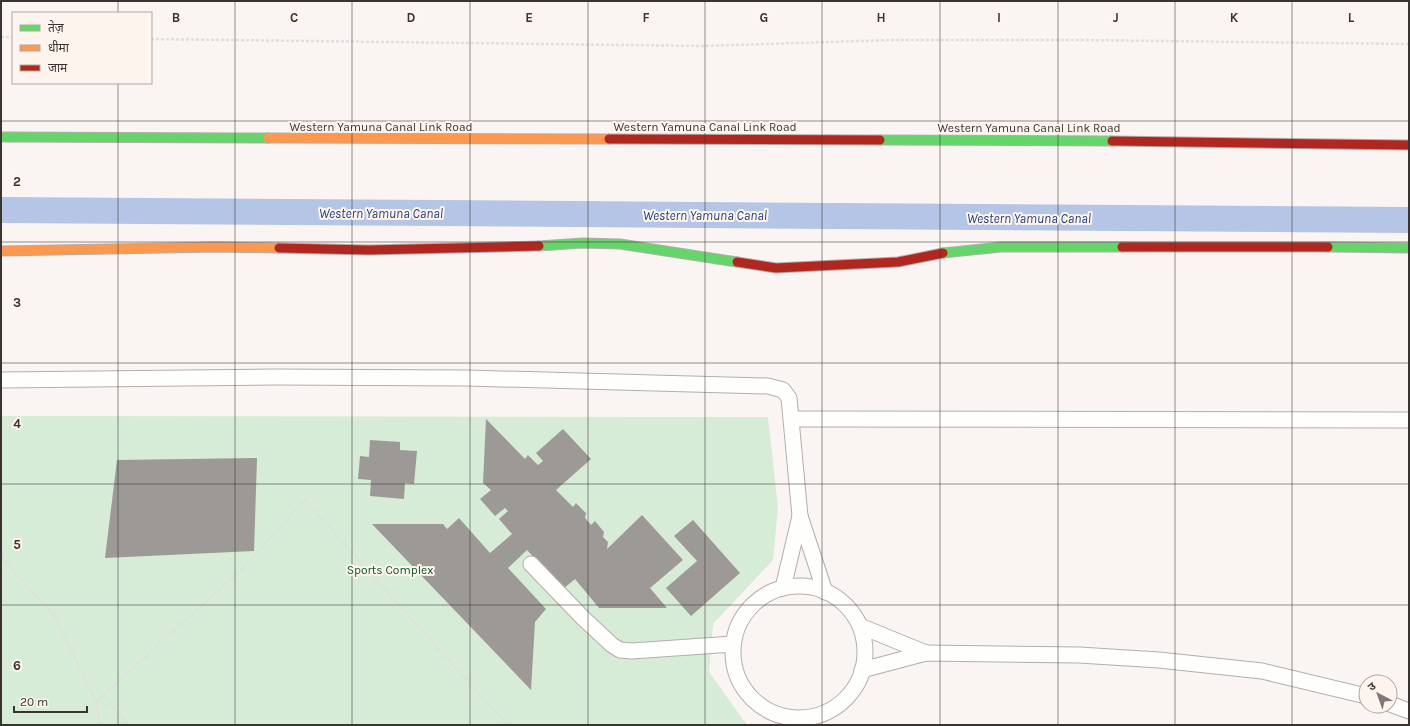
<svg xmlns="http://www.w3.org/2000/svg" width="1410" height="726" font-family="Karla,'Noto Sans Devanagari',sans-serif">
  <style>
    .green { fill: #d6ecd7 }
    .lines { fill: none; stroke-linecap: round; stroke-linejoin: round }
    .canal { stroke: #b5c5e6; stroke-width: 26 }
    .building { fill: #9d9996 }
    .lane-casing { stroke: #b2aeac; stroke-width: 17 }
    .fast-casing { stroke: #b2aeac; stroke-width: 11 }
    .slow-casing { stroke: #b2aeac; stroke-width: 11 }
    .jam-casing { stroke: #b2aeac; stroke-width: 11 }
    .path { stroke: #e0dfde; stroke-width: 2.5; stroke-dasharray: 3 2; stroke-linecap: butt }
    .lane { stroke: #fefefd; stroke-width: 15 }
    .fast { stroke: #63d668; stroke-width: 9 }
    .slow { stroke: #ff974d; stroke-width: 9 }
    .jam { stroke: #b3261e; stroke-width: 9 }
    .grid { fill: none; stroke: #393431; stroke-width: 1; stroke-opacity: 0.55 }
    .labels { text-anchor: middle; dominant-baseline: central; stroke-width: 4; stroke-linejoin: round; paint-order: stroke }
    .street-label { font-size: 12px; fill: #393431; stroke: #fef4ee }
    .park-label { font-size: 12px; fill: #085728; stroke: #fef4ee }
    .water-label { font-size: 13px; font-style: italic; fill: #223c77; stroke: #fef4ee }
    .grid-label { font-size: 13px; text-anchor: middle; font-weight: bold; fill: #393431; stroke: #fef4ee; stroke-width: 4; stroke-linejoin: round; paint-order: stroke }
  </style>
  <rect width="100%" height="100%" fill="#faf5f2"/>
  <polygon class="green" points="1,416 768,417 778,507 773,560 713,624 709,672 747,725 1,725"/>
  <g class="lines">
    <polyline class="canal" points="1,210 1409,220"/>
  </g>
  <g class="building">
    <polygon points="486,419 525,459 528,455 538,465 543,461 536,453 563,429 591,459 556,490 573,507 576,503 586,513 585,518 591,525 595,521 604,532 603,537 608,542 607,549 642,515 683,560 650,588 667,608 599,608 575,579 563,589 527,550 508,568 546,609 535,622 531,690 372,524 443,524 447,529 459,518 490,553 512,534 499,519 508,511 505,508 495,516 480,499 491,490 483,483"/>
    <polygon points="370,440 400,442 400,450 417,451 414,484 405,483 404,499 370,496 371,480 358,479 360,456 369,457"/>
    <polygon points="257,458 254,551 105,558 117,460"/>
    <polygon points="693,520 740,573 691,616 666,588 697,561 674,536"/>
  </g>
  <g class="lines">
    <g class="lane-casing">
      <g id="lane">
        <polyline points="1,380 274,377 466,378 768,386 783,390 789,398 800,516 825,592"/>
        <polyline points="791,419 1409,420"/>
        <polyline points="531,564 583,618 612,645 620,650 632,651 733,644"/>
        <circle cx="799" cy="652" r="66"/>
        <polyline points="783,588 800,516"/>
        <polyline points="860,626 926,653"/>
        <polyline points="862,670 926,653 1079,655 1159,660 1262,671 1366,696"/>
        <polyline points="1390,704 1409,711"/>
      </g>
    </g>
    <g class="fast-casing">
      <g id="fast">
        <polyline points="1,137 268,138"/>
        <polyline points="880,140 1112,141"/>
        <polyline points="539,246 582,243 620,244 737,262"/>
        <polyline points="1328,247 1409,248"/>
        <polyline points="943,253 1001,247 1122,247"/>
      </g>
    </g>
    <g class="slow-casing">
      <g id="slow">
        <polyline points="268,138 609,139"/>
        <polyline points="1,251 217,247 279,248"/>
      </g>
    </g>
    <g class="jam-casing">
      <g id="jam">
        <polyline points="609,139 880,140"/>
        <polyline points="1112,141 1409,145"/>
        <polyline points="1122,247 1328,247"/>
        <polyline points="279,248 369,250 539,246"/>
        <polyline points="737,262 776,268 898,262 943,253"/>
      </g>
    </g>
    <g class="path">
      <polyline points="1,37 13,37"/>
      <polyline points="151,39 704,46 891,40 1080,40 1409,44"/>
      <polyline points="1,557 53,614 96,702 100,725"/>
      <polyline points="103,695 112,707 129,725"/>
      <polyline points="96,702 103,695 243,568 305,500 507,725"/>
    </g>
    <use href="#lane" class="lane"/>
    <use href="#fast" class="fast"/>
    <use href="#slow" class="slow"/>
    <use href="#jam" class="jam"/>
  </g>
  <path class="grid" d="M118 1V13M235 1V725M352 1V725M470 1V725M588 1V725M705 1V725M822 1V725M940 1V725M1058 1V725M1175 1V725M1292 1V725M118 83V725M1 121H1409M1 242H1409M1 363H1409M1 484H1409M1 605H1409"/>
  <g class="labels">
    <g class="street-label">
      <text x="381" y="127">Western Yamuna Canal Link Road</text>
      <text x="705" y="127">Western Yamuna Canal Link Road</text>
      <text x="1029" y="128">Western Yamuna Canal Link Road</text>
    </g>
    <g class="park-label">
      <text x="390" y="570">Sports Complex</text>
    </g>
    <g class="water-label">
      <text x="381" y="213">Western Yamuna Canal</text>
      <text x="705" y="215">Western Yamuna Canal</text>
      <text x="1029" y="218">Western Yamuna Canal</text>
    </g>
  </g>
  <g class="grid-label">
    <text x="176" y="22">B</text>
    <text x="294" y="22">C</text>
    <text x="411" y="22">D</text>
    <text x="529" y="22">E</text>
    <text x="646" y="22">F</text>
    <text x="764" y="22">G</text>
    <text x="881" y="22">H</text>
    <text x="999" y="22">I</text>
    <text x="1116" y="22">J</text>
    <text x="1234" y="22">K</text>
    <text x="1351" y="22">L</text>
    <text x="17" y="186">2</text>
    <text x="17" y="307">3</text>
    <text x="17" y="428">4</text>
    <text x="17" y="549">5</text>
    <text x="17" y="670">6</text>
  </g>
  <rect width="1410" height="726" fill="none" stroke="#393431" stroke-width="4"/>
  <rect x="12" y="12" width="140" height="72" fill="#fef4ee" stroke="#afa7a2"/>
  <rect x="20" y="25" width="20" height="6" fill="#63d668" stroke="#afa7a2"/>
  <text x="48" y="32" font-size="12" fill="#393431">तेज़</text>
  <rect x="20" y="45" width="20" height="6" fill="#ff974d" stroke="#afa7a2"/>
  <text x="48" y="52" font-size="12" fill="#393431">धीमा</text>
  <rect x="20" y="65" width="20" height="6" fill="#b3261e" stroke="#afa7a2"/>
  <text x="48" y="72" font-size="12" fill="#393431">जाम</text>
  <g transform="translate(1378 694) rotate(319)"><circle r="19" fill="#fef4ee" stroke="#afa7a2"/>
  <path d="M0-3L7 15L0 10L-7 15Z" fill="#7d7875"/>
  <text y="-6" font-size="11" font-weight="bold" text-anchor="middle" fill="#393431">उ</text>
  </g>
  <path d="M14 706v6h73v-6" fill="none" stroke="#393431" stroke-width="2"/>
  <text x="20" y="706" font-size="12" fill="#393431" stroke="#fef4ee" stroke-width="3" paint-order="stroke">20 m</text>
</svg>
